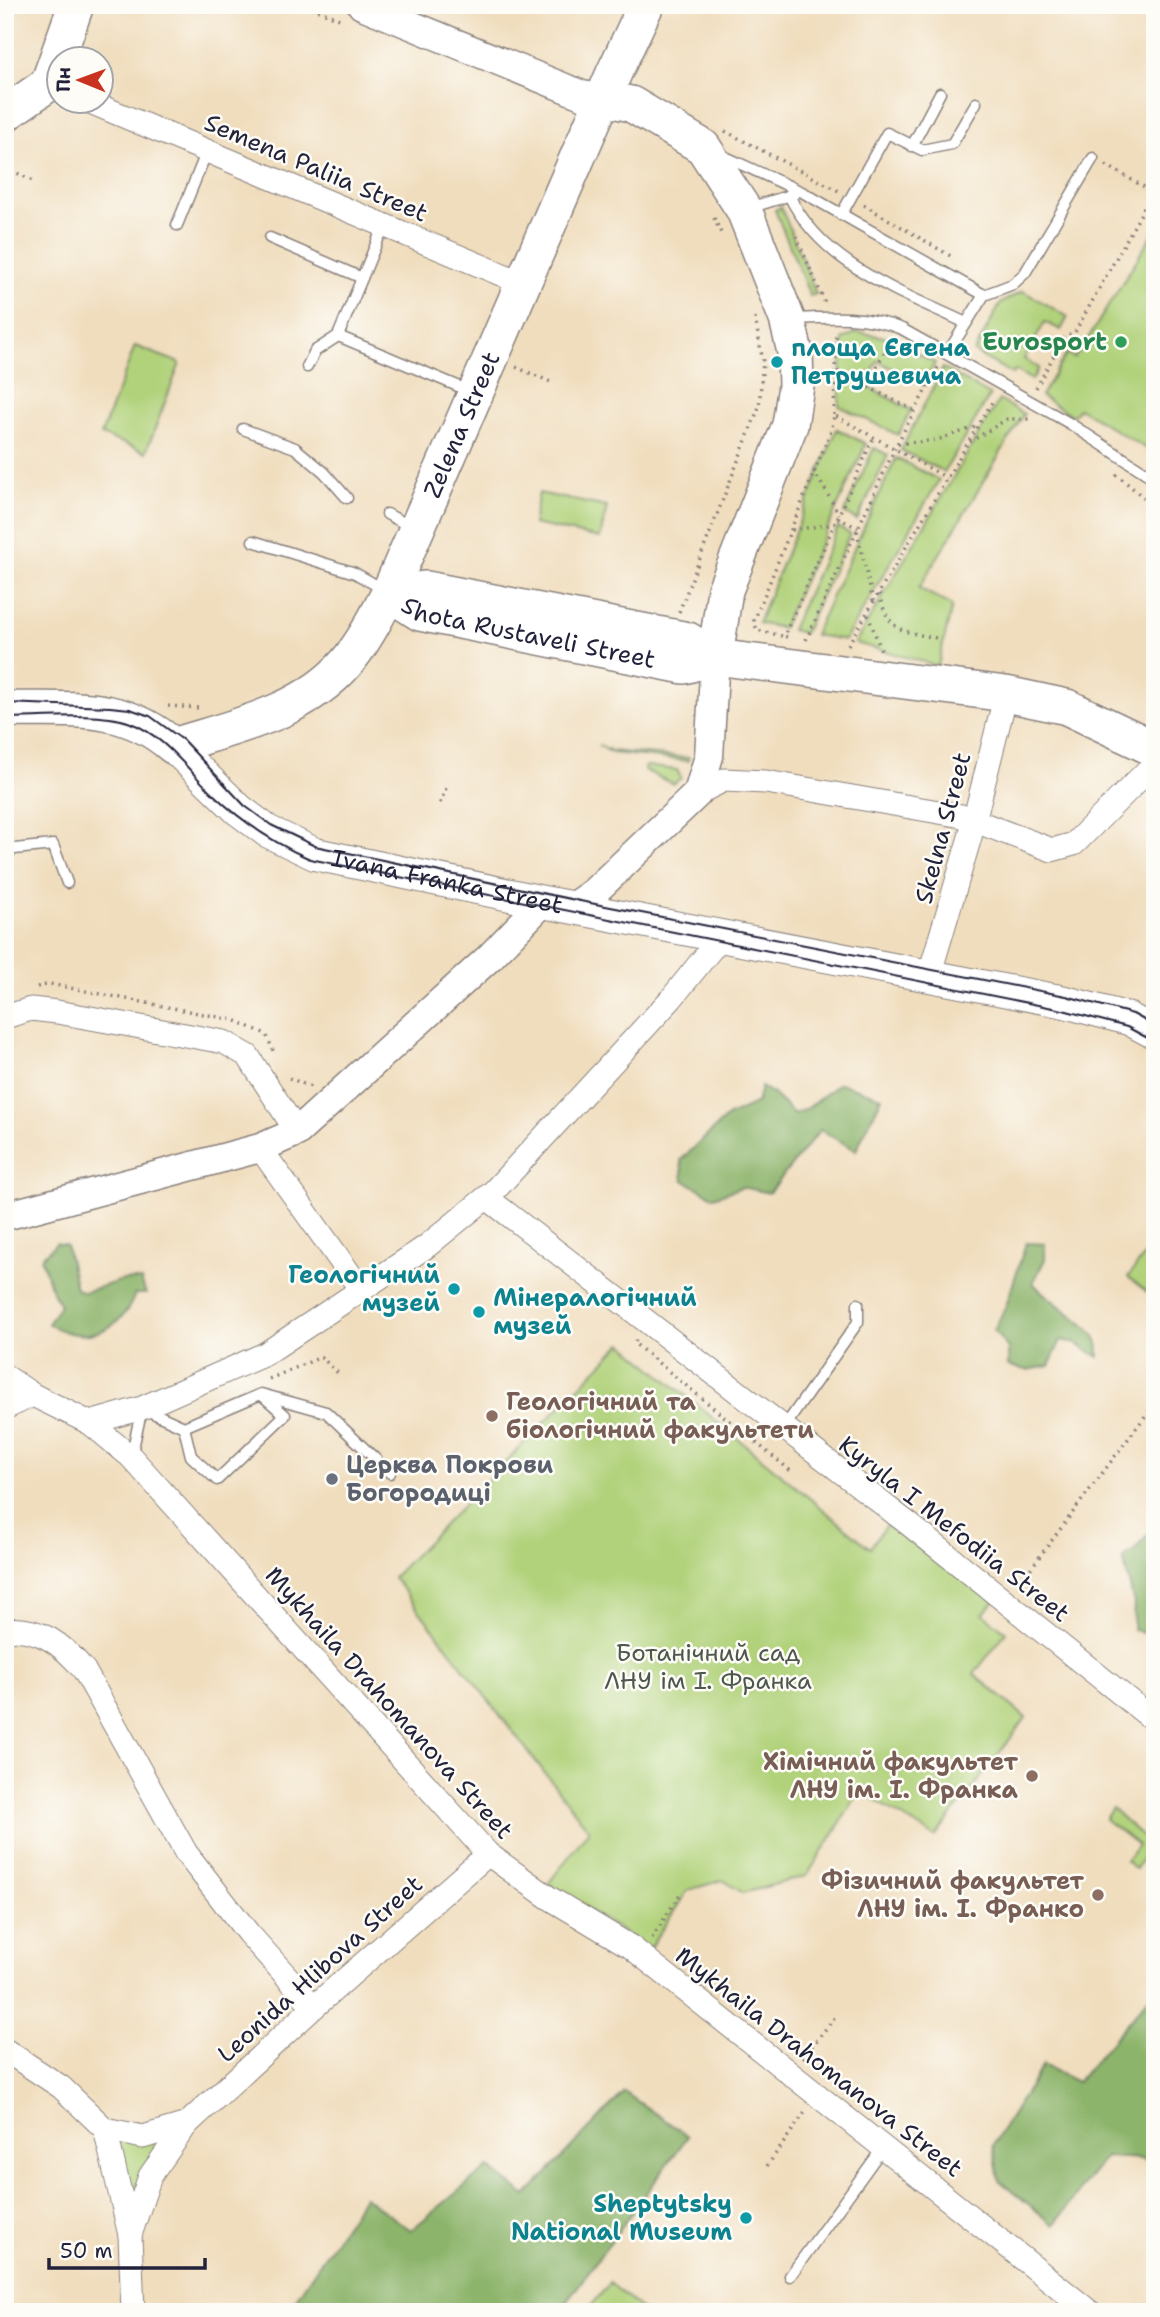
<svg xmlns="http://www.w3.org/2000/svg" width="1160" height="2317" font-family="'Shantell Sans',sans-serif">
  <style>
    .green { fill: #b1d27a; stroke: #6a7a5a; stroke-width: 2 }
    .forest { fill: #8cb46a; stroke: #576b52; stroke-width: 2 }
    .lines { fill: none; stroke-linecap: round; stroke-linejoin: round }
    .service-casing { stroke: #89807c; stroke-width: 13 }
    .minor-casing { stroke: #89807c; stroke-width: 25 }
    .tertiary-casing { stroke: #89807c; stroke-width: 31 }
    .secondary-casing { stroke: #89807c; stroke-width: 34 }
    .primary-casing { stroke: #89807c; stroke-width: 38 }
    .path { stroke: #89807c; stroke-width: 3.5; stroke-dasharray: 2 5; stroke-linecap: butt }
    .service { stroke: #fff; stroke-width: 10 }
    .minor { stroke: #fff; stroke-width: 23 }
    .tertiary { stroke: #fff; stroke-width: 28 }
    .secondary { stroke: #fff; stroke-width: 32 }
    .primary { stroke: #fff; stroke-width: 35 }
    .tram { stroke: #22223b; stroke-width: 2 }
    .leisure-dot { fill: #2e9e5b; stroke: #fdfcf7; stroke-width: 2.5 }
    .culture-dot { fill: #0f9aa8; stroke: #fdfcf7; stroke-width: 2.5 }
    .education-dot { fill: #8d6e63; stroke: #fdfcf7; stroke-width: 2.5 }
    .worship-dot { fill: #6b7280; stroke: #fdfcf7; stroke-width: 2.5 }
    .labels { text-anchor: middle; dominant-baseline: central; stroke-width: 5; stroke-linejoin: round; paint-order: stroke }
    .street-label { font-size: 24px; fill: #22223b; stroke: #fdfcf7 }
    .leisure-label { font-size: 24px; font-weight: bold; fill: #27864d; stroke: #fdfcf7; text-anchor: end }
    .culture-label { font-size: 24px; font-weight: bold; fill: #0d838f; stroke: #fdfcf7; text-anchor: start }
    .education-label { font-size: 24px; font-weight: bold; fill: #785e54; stroke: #fdfcf7; text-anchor: end }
    .worship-label { font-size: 24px; font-weight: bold; fill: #5b616d; stroke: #fdfcf7; text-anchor: start }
    .park-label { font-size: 24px; fill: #4d574e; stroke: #fdfcf7 }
  </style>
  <rect width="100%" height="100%" fill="#fdfcf7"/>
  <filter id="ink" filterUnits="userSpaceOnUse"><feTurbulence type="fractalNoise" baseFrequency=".0143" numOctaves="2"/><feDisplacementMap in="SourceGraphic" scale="14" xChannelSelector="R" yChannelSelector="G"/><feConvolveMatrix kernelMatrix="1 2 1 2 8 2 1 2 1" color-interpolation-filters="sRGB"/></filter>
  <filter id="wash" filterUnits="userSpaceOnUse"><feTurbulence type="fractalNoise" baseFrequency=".00686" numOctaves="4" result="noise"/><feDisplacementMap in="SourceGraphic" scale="28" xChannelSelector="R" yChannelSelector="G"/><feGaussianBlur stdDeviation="1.57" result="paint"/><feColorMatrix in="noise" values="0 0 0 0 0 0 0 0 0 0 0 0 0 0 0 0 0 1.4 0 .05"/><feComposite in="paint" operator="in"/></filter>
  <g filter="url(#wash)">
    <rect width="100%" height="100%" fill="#f0ddbd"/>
    <g class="green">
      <polygon points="781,207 816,294 810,296 775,210"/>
      <polygon points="1155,230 1155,454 1079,408 1073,416 1041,396 1067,353 1074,358 1086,342"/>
      <polygon points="1023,291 1068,317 1061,330 1045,322 1024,359 1039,368 1032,380 1015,370 1013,374 974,352 1001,303"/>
      <polygon points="857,332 889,338 935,363 924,385 878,361 865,385 911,410 898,435 839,406 843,339"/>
      <polygon points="135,346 180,363 146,452 101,435"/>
      <polygon points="943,368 990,395 944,472 901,450"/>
      <polygon points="999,400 1024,414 919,588 952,606 938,666 855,643"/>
      <polygon points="837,429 866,444 782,628 758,623"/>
      <polygon points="874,448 888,455 857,520 844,513"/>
      <polygon points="896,458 939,480 845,640 814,635"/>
      <polygon points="539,493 607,507 600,538 533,524"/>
      <polygon points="838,527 850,534 804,633 791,630"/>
      <polygon points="598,745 612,751 689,758 688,761 612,753"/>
      <polygon points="645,766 677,770 681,778 673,784 644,770"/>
      <polygon points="1148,1251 1155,1257 1155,1298 1128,1277"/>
      <polygon points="622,1343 870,1548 886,1525 995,1601 983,1614 1006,1632 974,1674 1026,1718 935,1837 860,1791 807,1876 743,1893 723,1880 688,1890 649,1949 548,1884 589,1830 393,1577"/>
      <polygon points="1112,1808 1151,1845 1136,1869 1126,1861 1138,1845 1105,1819"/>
      <polygon points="168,2138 131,2207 117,2139"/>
      <polygon points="610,2283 644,2312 586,2312"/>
    </g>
    <g class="forest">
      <polygon points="839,1083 882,1097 856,1150 820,1130 769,1193 742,1187 714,1197 683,1180 681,1160 727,1117 757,1103 761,1087 773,1094 794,1114 808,1108"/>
      <path d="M56 1243 66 1245 76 1289 84 1292 123 1280H141L146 1294H135C121 1333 83 1345 48 1324L60 1305 50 1286 41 1258Z"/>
      <path d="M1026 1243 1045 1244V1259L1033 1283C1048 1301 1089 1323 1097 1340 1099 1344 1099 1352 1099 1357L1075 1343 1061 1340 1049 1366 1027 1370 1008 1366V1348L994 1331 1007 1303Z"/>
      <polygon points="1155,1526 1155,1638 1133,1629 1134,1603 1123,1558 1134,1551"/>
      <polygon points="1155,1990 1155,2172 1144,2159 1105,2157 1054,2225 999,2180 993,2145 1043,2065 1077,2082"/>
      <polygon points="624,2092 688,2136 559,2312 287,2312 364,2197 411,2230 488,2167 526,2196"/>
    </g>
  </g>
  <g filter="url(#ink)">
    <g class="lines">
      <g class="service-casing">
        <g id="service">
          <polyline points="912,146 940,93"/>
          <polyline points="721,155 804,193 984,295"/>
          <path d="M789 195C822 265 901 292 966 323"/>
          <polyline points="749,208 794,194"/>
          <polyline points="841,215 887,133 922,150 952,144 976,103"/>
          <polyline points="177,225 207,151"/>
          <polyline points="270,238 362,278"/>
          <path d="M794 319C832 317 866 315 902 329L1069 423 1155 479"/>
          <polyline points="338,336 384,225"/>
          <polyline points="947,354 984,295 1013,284 1025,273 1093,158"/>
          <polyline points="307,367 315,351 338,336 472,392"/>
          <polyline points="243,429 295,448 324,472 347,498"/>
          <polyline points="387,514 413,528"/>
          <polyline points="253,541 355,573 386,591"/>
          <polyline points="5,850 53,845 67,883"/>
          <polyline points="184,1427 191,1456 217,1480 285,1415 263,1396"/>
          <polyline points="783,1429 858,1322 858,1304"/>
          <polyline points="131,1457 142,1408 184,1427 261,1394 326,1412 390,1473"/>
          <polyline points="790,2276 884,2146"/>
        </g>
      </g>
      <g class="minor-casing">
        <g id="minor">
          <polyline points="90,102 522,283"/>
          <polyline points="698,793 724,780 766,782 962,816 1052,850 1074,844 1155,763"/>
          <polyline points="929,976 970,837 1006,694"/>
          <polyline points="5,1017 31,1009 57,1012 224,1042 248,1056 297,1132"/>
          <polyline points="260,1148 362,1291"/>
          <polyline points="487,1198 910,1525 1155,1721"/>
          <polyline points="5,1376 33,1395 90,1423 131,1457 488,1854 548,1897 631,1947 1090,2312"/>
          <polyline points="5,1408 33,1395"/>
          <polyline points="90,1423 142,1408 265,1354 427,1246 493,1192 671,999 721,937"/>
          <path d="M5 1630C40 1626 63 1645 84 1670L186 1853 248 1933 314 2007"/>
          <polyline points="5,2050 61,2087 105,2129 130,2235 133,2312"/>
          <polyline points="105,2129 143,2137 187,2124"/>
          <polyline points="130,2235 150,2176 187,2124 314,2007 488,1854"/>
        </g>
      </g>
      <g class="tertiary-casing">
        <g id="tertiary">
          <polyline points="362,5 582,95 603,98"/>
          <polyline points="571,908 594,892 698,793 709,756 715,657"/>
          <polyline points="5,1216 260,1148 297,1132 490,957 543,902"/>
        </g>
      </g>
      <g class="secondary-casing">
        <g id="secondary">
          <path id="s1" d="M173 746 239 810 267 831 315 854 543 902 1065 1002 1129 1019 1155 1033"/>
        </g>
      </g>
      <g class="primary-casing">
        <g id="primary">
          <polyline points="603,98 631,104 703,147 744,210 787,319 795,352 796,386 790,425 725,590 715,657"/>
          <polyline points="5,114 48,84 76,5"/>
          <path id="s2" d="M389 593 420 613 684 666 715 657 1006 694 1067 707 1155 749"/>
          <polyline points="389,593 426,589 688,640 715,657"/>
          <path id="s3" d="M5 709C69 711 122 701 173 746 233 727 304 713 347 662 364 642 377 616 389 593L614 73 646 5"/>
        </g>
      </g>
      <g class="path">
        <polyline points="305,5 342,20"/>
        <polyline points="725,131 839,191"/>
        <polyline points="1106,165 1153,192"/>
        <polyline points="5,167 33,181"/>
        <polyline points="864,205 954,258"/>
        <polyline points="714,218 721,233"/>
        <polyline points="796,236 825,303"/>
        <polyline points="516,367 553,383"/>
        <polyline points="837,371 915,411"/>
        <polyline points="867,385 890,341"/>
        <polyline points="1036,388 1063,339 1075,332 1153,192"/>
        <polyline points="834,415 836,333"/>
        <polyline points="970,442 1007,419 1029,419"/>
        <polyline points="898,444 937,440 976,427"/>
        <polyline points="814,471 839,514"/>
        <polyline points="1116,474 1155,507"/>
        <polyline points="838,518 858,528"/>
        <polyline points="792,530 835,524"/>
        <polyline points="857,531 873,601"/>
        <path d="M879 594C889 632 901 631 936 638"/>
        <polyline points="679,612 759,407 763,362 755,318"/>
        <polyline points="868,615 881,650"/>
        <polyline points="782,636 757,630 754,621 832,428 834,415 947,478"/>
        <polyline points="787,637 784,636 873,439"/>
        <polyline points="806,640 897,444 938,367"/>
        <polyline points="848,645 994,399"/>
        <polyline points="168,706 199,708"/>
        <polyline points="440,803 447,786"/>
        <polyline points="37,987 50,984 234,1020 266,1034 275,1055"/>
        <polyline points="289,1078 311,1087"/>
        <polyline points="636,1340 634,1343 792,1472"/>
        <polyline points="269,1379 321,1357 340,1375"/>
        <polyline points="1022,1580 1155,1403"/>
        <polyline points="652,1938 682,1891"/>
        <polyline points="803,2058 835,2017"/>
        <polyline points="767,2166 806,2111"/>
      </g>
      <use href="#service" class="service"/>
      <use href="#minor" class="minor"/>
      <use href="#tertiary" class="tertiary"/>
      <use href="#secondary" class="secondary"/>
      <use href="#primary" class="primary"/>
      <g class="tram">
        <polyline points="5,703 110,707 130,709 150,716 183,740 245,806 271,825 315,846 580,901 1066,996 1133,1014 1155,1026"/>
        <path d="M5 718C38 718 98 712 128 722 163 734 187 769 213 794 241 821 274 843 310 859L1063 1010 1127 1027 1155 1042"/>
      </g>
    </g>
  </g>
  <circle class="leisure-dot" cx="1121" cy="342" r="7"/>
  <g class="culture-dot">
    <circle cx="777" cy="362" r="7"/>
    <circle cx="454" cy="1289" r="7"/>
    <circle cx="479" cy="1312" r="7"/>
    <circle cx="746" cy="2218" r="7"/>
  </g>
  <g class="education-dot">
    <circle cx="492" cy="1416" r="7"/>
    <circle cx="1032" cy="1776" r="7"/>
    <circle cx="1098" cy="1895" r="7"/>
  </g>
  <circle class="worship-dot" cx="332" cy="1479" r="7"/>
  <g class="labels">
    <g class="street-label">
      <text transform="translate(316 168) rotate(23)">Semena Paliia Street</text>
      <text stroke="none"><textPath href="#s3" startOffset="637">Zelena Street</textPath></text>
      <text stroke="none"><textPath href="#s2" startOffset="147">Shota Rustaveli Street</textPath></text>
      <text transform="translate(943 828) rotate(-75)">Skelna Street</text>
      <text stroke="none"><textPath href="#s1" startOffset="315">Ivana Franka Street</textPath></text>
      <text transform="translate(954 1529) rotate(38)">Kyryla I Mefodiia Street</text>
      <text transform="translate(389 1703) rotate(48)">Mykhaila Drahomanova Street</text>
      <text transform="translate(320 1969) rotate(-42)">Leonida Hlibova Street</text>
      <text transform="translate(819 2062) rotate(38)">Mykhaila Drahomanova Street</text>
    </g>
    <g class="leisure-label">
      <text x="1107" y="342">Eurosport</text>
    </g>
    <g class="culture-label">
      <text x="791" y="348">площа Євгена<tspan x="791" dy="28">Петрушевича</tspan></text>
      <text x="440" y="1275" text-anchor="end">Геологічний<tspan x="440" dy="28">музей</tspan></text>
      <text x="493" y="1298">Мінералогічний<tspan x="493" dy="28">музей</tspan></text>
      <text x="732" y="2204" text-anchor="end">Sheptytsky<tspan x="732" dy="28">National Museum</tspan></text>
    </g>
    <g class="education-label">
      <text x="506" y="1402" text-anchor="start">Геологічний та<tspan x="506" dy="28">біологічний факультети</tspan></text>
      <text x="1018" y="1762">Хімічний факультет<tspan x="1018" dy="28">ЛНУ ім. І. Франка</tspan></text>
      <text x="1084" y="1881">Фізичний факультет<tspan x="1084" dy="28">ЛНУ ім. І. Франко</tspan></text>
    </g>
    <g class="worship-label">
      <text x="346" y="1465">Церква Покрови<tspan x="346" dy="28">Богородиці</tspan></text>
    </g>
    <g class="park-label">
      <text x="708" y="1653">Ботанічний сад<tspan x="708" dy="28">ЛНУ ім І. Франка</tspan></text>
    </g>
  </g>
  <rect width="1160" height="2317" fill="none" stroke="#fdfcf7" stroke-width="28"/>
  <g transform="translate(80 80) rotate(271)"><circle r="33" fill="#fdfcf7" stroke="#a5a5ac" stroke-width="2"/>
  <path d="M0-5L12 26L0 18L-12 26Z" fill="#c8321e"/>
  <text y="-10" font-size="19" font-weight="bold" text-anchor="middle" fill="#22223b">Пн</text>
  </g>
  <path d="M49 2258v10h156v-10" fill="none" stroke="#22223b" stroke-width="3.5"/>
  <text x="60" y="2258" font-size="21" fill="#22223b" stroke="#fdfcf7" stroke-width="5" paint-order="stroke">50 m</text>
</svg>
